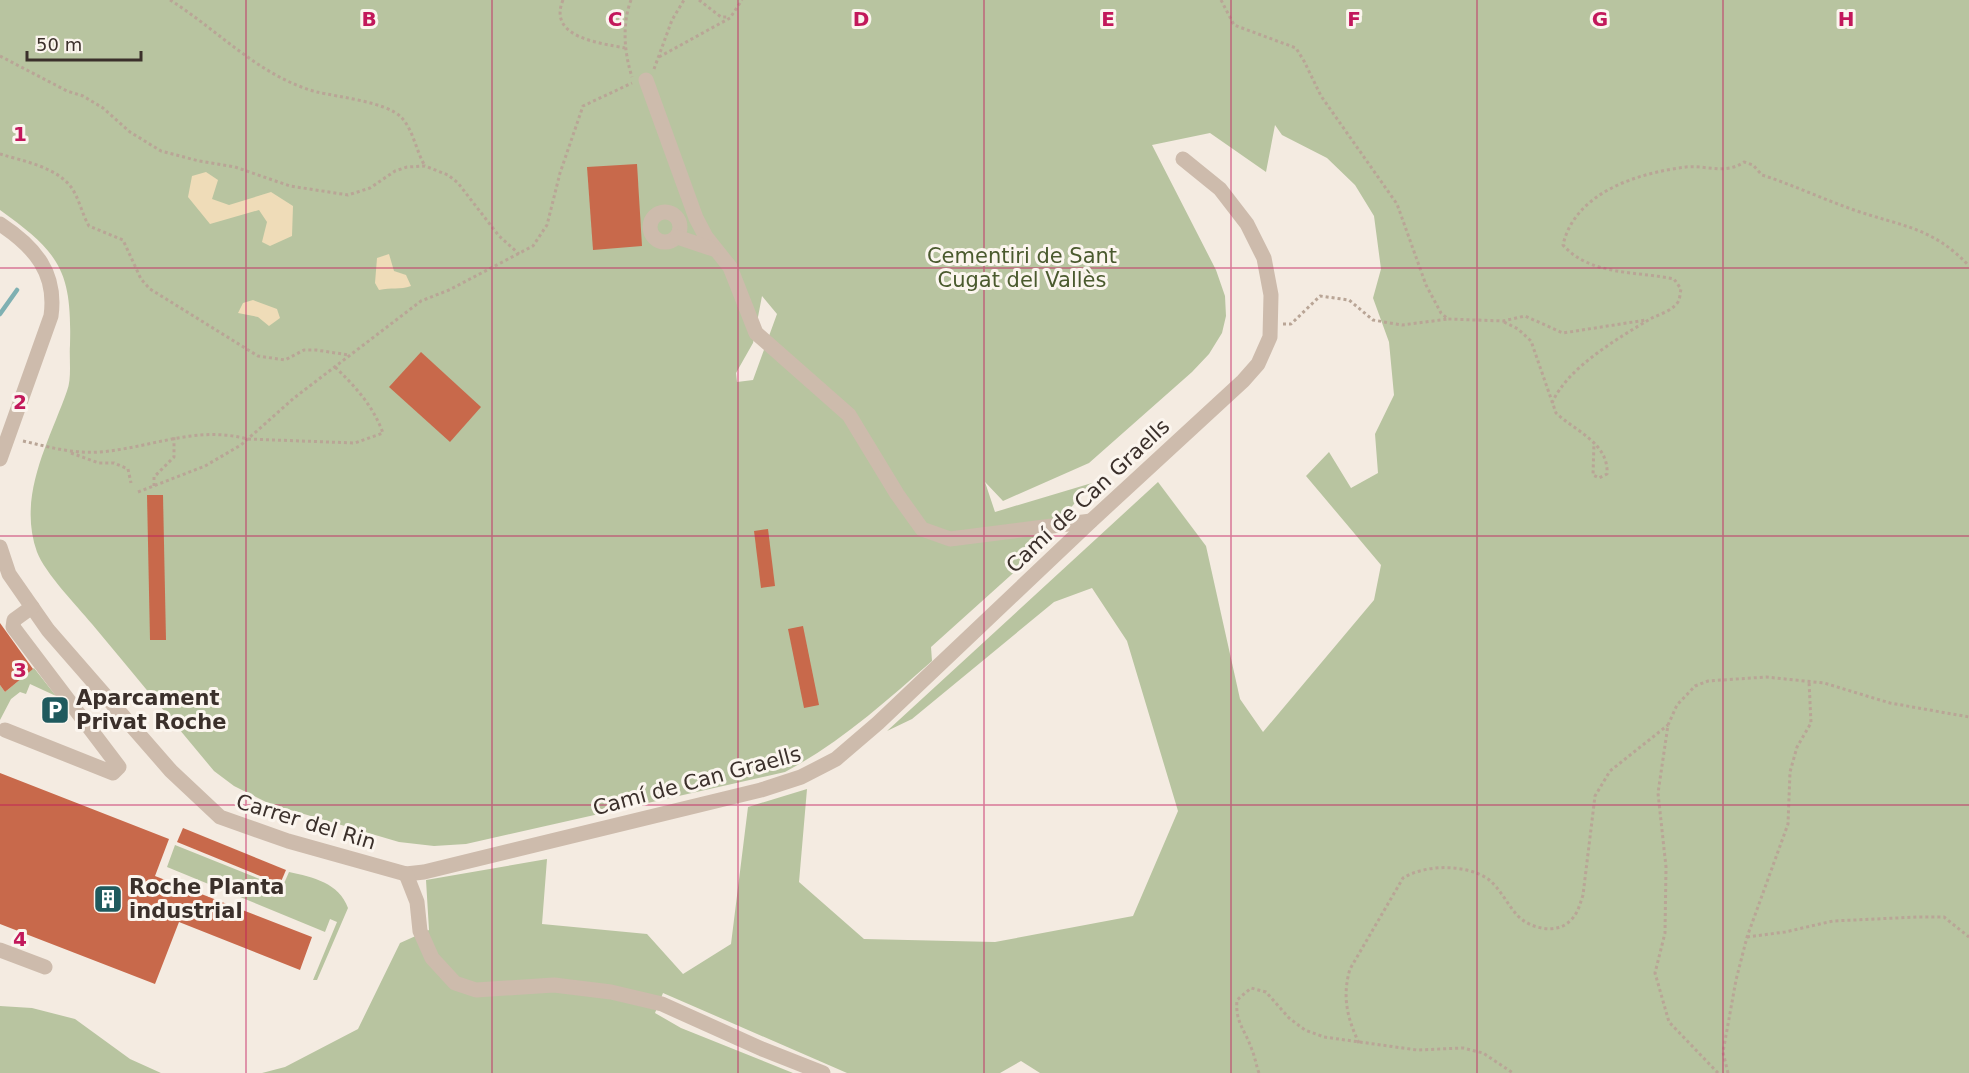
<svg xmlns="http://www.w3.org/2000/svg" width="1969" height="1073" font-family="'DejaVu Sans',sans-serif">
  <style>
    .green { fill: #b8c4a0; fill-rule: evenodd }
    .sand { fill: #efdcb8 }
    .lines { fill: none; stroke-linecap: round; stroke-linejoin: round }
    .stream { stroke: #7fb0b2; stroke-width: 4.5 }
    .building { fill: #c8694b }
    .path { stroke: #b9a596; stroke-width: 3; stroke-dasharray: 3 3; stroke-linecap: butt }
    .minor { stroke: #cdbbac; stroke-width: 15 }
    .grid { fill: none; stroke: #c2185b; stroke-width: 1.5; stroke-opacity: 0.55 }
    .labels { text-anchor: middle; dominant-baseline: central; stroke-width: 6; stroke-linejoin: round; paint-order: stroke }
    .park-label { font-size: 21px; fill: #4a5a2e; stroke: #fbf5ee }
    .street-label { font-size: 21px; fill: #3b302b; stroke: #fbf5ee }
    .poi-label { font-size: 21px; font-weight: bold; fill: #3b302b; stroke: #fbf5ee; text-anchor: start }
    .grid-label { font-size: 20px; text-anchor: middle; font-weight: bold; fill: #c2185b; stroke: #fbf5ee; stroke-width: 6; stroke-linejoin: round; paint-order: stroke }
  </style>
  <rect width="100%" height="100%" fill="#f4ebe1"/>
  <g class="green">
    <path d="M0 0H1969V1073H1040L1021 1061 1000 1073H847L663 993 655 1013 681 1028 793 1073H262L285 1067 358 1029 400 943 429 930 426 880 547 859 542 924 647 934 683 974 731 944 748 807 807 789 799 882 864 939 995 942 1133 916 1178 811 1127 641 1092 588 1054 602 912 719 887 731 1158 482 1206 546 1240 699 1263 732 1374 600 1381 565 1306 476 1329 452 1351 488 1378 473 1375 434 1394 395 1389 342 1373 298 1381 269 1374 216 1355 185 1327 158 1282 135 1275 125 1266 172 1210 133 1152 145 1216 270 1225 296 1226 316 1222 333 1209 354 1192 372 1089 463 1003 501 985 482 995 512 1092 483 1020 567 931 647 932 661C885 702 840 743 785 772L466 844 434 846 399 842 270 804 234 786 214 771C173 722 133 673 92 624 77 606 45 573 37 552 17 496 49 442 67 391 72 378 69 359 70 345 72 271 60 253 0 210ZM762 296 777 314 753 380 737 382 736 373 753 343Z"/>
    <polygon points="34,668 56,696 30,684 26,694 20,692 11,699 0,720 0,685 5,692"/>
    <path d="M175 845 282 888 289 872C313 877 339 883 348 908L317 980H313L337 922 330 919 325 932 167 867Z"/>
    <polygon points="0,1006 32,1008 75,1019 130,1059 161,1073 0,1073"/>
  </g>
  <g class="sand">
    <polygon points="206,172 218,180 212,199 229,205 271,192 293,206 292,236 270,246 262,242 267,222 259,210 210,224 188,197 192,176"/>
    <path d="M389 254 394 271 406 275 411 286C400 290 391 287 379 290L375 283 377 258Z"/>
    <polygon points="253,300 277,309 280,318 269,326 258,317 238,313 243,303"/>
  </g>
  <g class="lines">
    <polyline class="stream" points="0,314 17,290"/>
  </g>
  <g class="building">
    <polygon points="637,164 642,246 593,250 587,167"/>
    <polygon points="421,352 481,407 450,442 389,387"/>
    <polygon points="147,495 163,495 166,640 150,640"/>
    <polygon points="768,529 775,586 761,588 754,531"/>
    <polygon points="0,623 33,669 5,692 0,685"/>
    <polygon points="803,626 819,705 804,708 788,629"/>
    <polygon points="0,773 169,839 155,876 312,937 300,970 179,922 155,984 0,924"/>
    <polygon points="183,828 286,870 280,884 177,842"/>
  </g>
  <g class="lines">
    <g class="path">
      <path d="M170 0C218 30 260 77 317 92 338 97 386 102 401 117 413 129 416 151 425 166"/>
      <path d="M563 0C547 38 601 43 625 48"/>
      <path d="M631 0C622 24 624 52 632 77"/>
      <polyline points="699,0 721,17 728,17"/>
      <polyline points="1221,0 1234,25 1296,48 1304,61 1321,96 1397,204 1426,285 1441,313 1448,319 1503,321 1525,316 1563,333 1646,320"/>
      <polyline points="0,56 67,91 83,96 103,108 130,132 161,151 199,161 235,167 290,186 348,195 370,188 395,171 407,167 425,166 448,175 458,183 499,236 519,254"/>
      <polyline points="659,57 730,18 742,0"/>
      <polyline points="654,69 672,20 684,0"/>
      <path d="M0 154C23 161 56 167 71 187 79 198 82 214 89 226L123 240 141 279 150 289 258 356 285 360 304 350H316L349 355"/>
      <path d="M1504 322 1518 329 1531 341 1556 413C1575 431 1609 443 1607 474L1599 478 1593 475 1594 443"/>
      <polyline points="1283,324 1291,324 1320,296 1349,300 1373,320 1402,325 1448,319"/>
      <path d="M1552 403C1568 367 1617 339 1650 319 1659 314 1671 312 1678 302 1680 299 1680 293 1681 289L1674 279C1637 271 1590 276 1563 245 1575 192 1638 173 1686 167 1707 165 1725 175 1744 162L1753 165 1762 175C1793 185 1823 199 1854 210 1900 226 1933 227 1969 266"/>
      <path d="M23 441C49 447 73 454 100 452 150 448 197 425 247 439L355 443 383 433C373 406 356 387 335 367"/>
      <polyline points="71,453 99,463 114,463 128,469 131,483"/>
      <polyline points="154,486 154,477 174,457 174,437"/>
      <polyline points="138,492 205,466 241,445 294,398 421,301 449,290 533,246 547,225 560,173 583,106 632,83"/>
      <polyline points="1747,937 1785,932 1833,921 1917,917 1944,917 1969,937"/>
      <path d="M1359 1043C1347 1018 1342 996 1350 969L1403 878C1426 864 1466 864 1488 879 1500 888 1507 904 1517 915 1530 929 1557 935 1571 920 1578 913 1580 904 1583 895L1595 796 1610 771 1668 725"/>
      <path d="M1259 1073C1256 1065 1255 1057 1252 1050 1245 1029 1235 1023 1237 1000L1251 988 1266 992 1289 1018 1305 1030 1324 1037 1417 1050 1463 1048 1483 1053 1513 1073"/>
      <polyline points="1718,1073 1669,1022 1655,973 1665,933 1666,867 1658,793 1668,725 1677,705 1695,686 1708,681 1766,677 1824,683 1890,703 1969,717"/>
      <polyline points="1728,1073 1723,1052 1736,980 1747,937 1788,824 1790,772 1797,747 1811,723 1809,681"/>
    </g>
    <g class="minor">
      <polyline points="646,80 696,218 706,237 730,267 756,333 849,415 897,494 922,529 950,539 1091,521"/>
      <circle cx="665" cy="227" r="15"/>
      <path d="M0 224C35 247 57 273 51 316L0 459"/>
      <polyline points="677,237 713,249"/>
      <polyline points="0,547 9,574 48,630 171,771 220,817 288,841 406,874 424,872 761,790 801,777 836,759 878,723 1091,521 1243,381 1258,364 1270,337 1271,295 1264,258 1247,224 1220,189 1183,159"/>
      <polyline points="5,730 113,773 119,767 13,627 14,620 32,607"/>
      <polyline points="406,874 417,902 420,931 432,958 455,983 476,990 554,985 611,992 662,1004 762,1049 823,1073"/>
      <polyline points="0,950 45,967"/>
    </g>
  </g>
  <path class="grid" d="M246 0V1073M492 0V1073M738 0V1073M984 0V1073M1231 0V1073M1477 0V1073M1723 0V1073M0 268H1969M0 536H1969M0 805H1969"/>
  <defs>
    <g id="parking-square" transform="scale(1.5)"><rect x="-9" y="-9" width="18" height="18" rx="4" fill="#1f5a5e" stroke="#fbf5ee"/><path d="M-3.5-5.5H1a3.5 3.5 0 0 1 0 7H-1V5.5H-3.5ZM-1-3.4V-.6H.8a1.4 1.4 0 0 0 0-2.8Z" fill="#fff"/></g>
    <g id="building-square" transform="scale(1.5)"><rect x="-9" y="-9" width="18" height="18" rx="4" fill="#1f5a5e" stroke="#fbf5ee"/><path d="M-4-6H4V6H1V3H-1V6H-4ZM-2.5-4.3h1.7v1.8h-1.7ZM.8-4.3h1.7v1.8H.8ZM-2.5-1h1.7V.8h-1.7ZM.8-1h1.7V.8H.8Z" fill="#fff"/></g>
  </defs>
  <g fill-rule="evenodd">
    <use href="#parking-square" x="55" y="710"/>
    <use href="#building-square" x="108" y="899"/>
  </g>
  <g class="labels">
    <g class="park-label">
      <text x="1022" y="256">Cementiri de Sant<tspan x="1022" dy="24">Cugat del Vallès</tspan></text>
    </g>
    <g class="street-label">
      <text transform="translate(1088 496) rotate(-43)">Camí de Can Graells</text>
      <text transform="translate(697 781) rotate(-15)">Camí de Can Graells</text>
      <text transform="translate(306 822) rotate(17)">Carrer del Rin</text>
    </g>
    <g class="poi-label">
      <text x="76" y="698">Aparcament<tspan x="76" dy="24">Privat Roche</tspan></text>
      <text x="129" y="887">Roche Planta<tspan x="129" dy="24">industrial</tspan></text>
    </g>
  </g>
  <g class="grid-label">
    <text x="369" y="26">B</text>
    <text x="615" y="26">C</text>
    <text x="861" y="26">D</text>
    <text x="1108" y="26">E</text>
    <text x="1354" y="26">F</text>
    <text x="1600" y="26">G</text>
    <text x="1846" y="26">H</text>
    <text x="20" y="141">1</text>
    <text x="20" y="409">2</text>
    <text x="20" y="677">3</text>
    <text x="20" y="946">4</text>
  </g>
  <path d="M27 51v9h114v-9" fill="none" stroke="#3b302b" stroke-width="3"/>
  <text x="36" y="51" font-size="18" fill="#3b302b" stroke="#fbf5ee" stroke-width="4.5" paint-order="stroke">50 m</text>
</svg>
